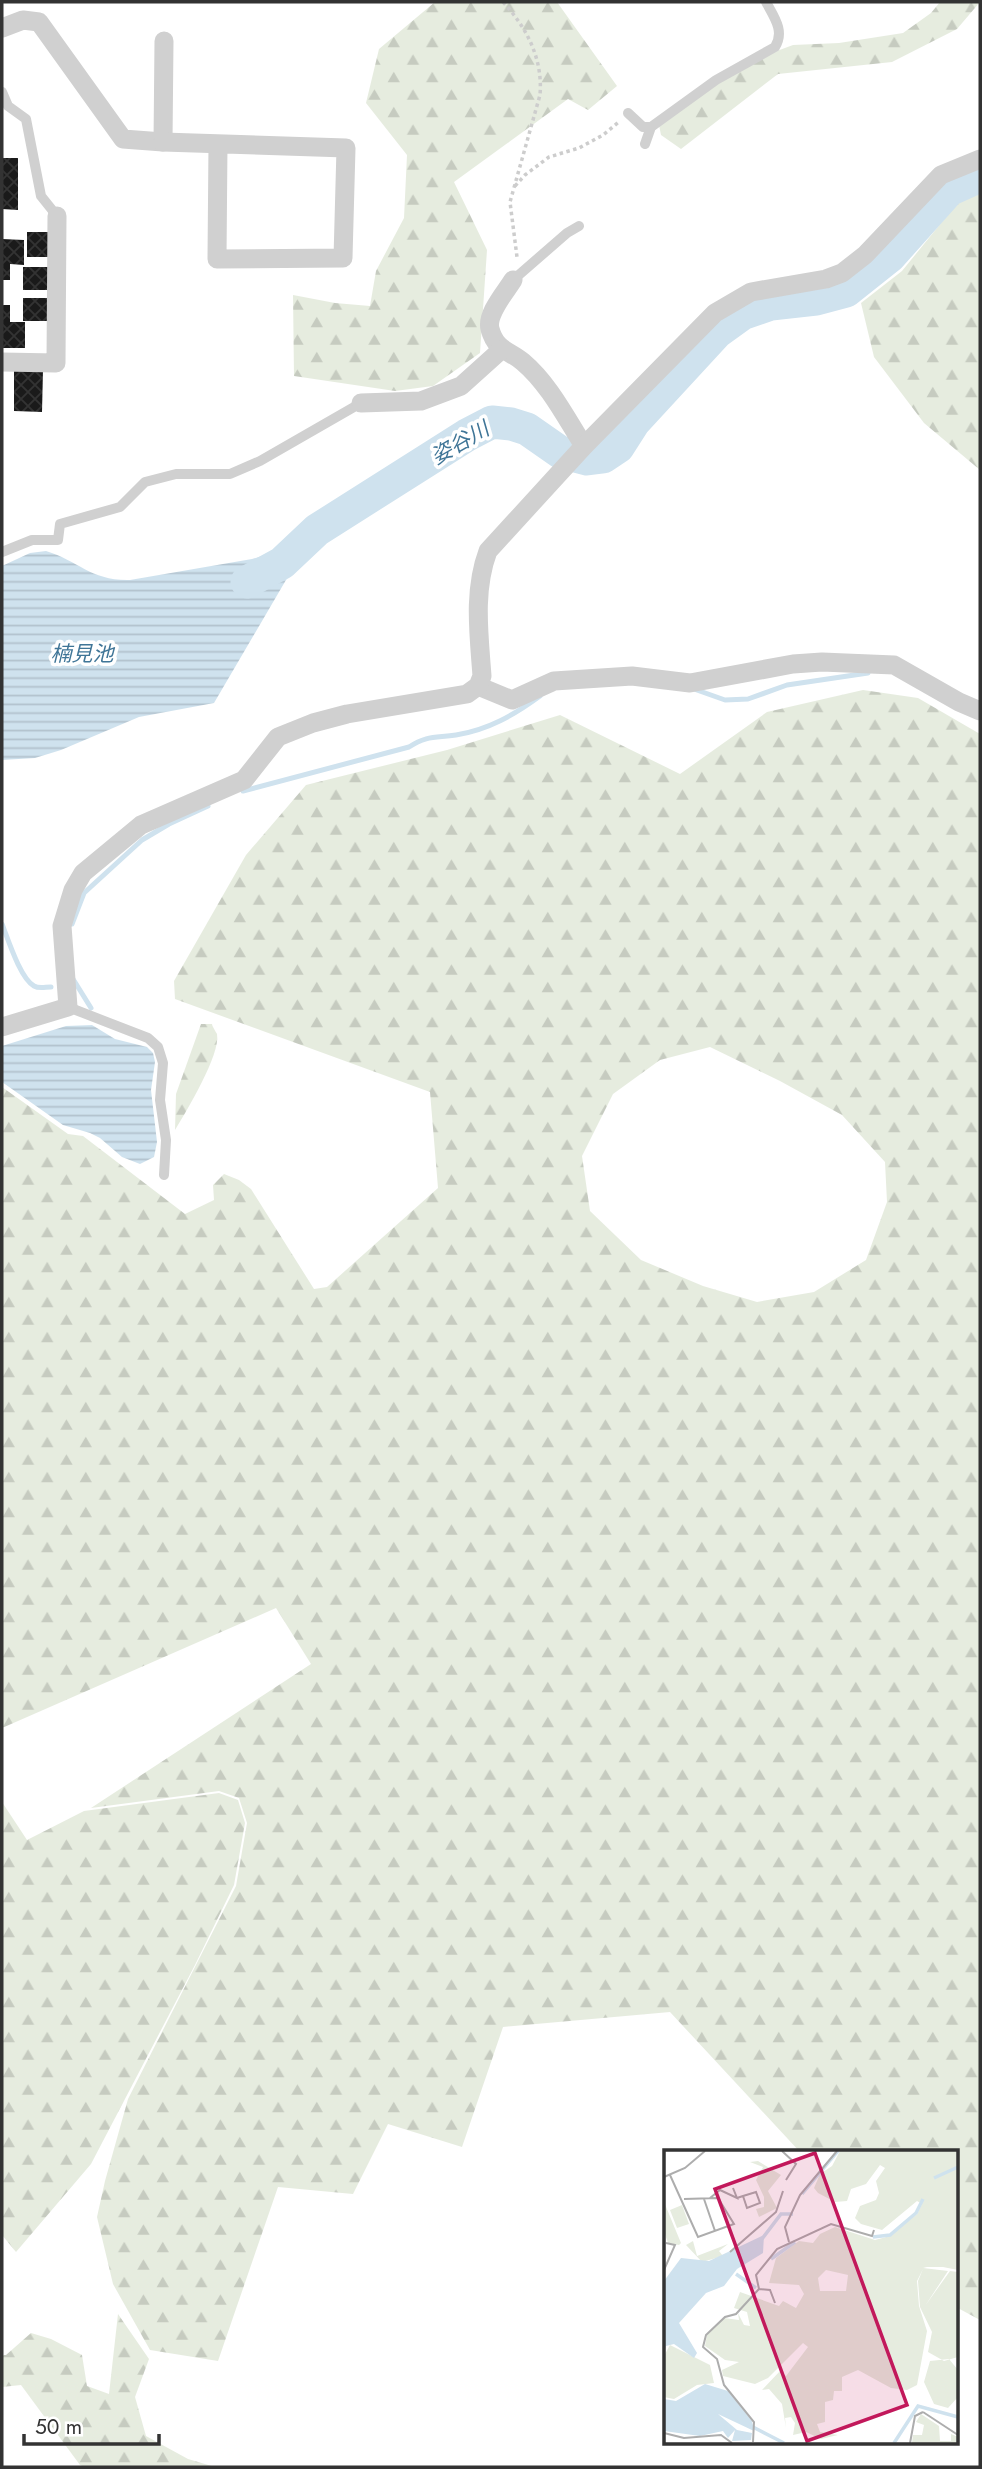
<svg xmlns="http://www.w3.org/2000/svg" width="982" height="2469" font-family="Jost,'Noto Sans JP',sans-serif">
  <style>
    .forest { fill: url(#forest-firs); fill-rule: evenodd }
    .water { fill: url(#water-rules) }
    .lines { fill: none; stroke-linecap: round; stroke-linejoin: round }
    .stream { stroke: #cfe2ee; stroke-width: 5 }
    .river { stroke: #cfe2ee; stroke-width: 33 }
    .building { fill: url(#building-cross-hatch) }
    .path { stroke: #cdcdcd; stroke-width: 3.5; stroke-dasharray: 3.5 3.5; stroke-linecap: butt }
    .lane { stroke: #d0d0d0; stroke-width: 10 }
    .street { stroke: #d0d0d0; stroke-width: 19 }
    .labels { text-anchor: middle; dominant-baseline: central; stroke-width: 7; stroke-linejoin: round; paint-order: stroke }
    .water-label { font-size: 21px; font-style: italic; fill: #3f7597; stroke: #fff }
    .inset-river { fill: none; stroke: #cfe2ee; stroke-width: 3.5 }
    .inset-road { fill: none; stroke: #adadad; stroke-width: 2 }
    .view { fill: #c2185b; fill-opacity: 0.15; stroke: #c2185b; stroke-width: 3.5 }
    .inset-edge { fill: none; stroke: #333; stroke-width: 3.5 }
  </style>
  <defs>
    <pattern id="forest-firs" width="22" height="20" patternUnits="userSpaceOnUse" patternTransform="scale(1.75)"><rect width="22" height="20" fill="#e6ecdf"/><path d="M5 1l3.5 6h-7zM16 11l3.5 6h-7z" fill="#c6cbc0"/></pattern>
    <pattern id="water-rules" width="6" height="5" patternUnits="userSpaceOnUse" patternTransform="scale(1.75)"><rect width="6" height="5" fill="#cfe2ee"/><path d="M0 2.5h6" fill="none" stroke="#b2c2cd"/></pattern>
    <pattern id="building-cross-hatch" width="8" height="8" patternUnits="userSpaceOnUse" patternTransform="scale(1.75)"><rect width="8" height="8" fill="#1a1a1a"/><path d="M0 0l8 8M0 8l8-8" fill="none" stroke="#333"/></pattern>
  </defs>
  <rect width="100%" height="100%" fill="#fff"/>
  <g class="forest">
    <polygon points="435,2 557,2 617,86 588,110 568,99 454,182 487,250 480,353 433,386 395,391 294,376 293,295 335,303 370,306 376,271 404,218 407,155 366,103 379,49"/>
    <polygon points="940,2 980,2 957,29 892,62 778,74 681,149 661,135 658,120 750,61 793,45 839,43 903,33 931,13"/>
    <polygon points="980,194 980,470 924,423 874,357 861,303 902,271 959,201"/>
    <path d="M863 690 918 698 980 734V2320L956 2307V2152H800L670 2012 503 2027 462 2147 388 2124 353 2194 278 2187 218 2361 150 2350 113 2284 97 2217 105 2181 128 2099 236 1886 247 1823 239 1798 219 1791 91 1808 311 1664 276 1608 2 1728V1087L68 1134 83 1136 185 1214 214 1200 213 1185 224 1174 239 1180 251 1189 314 1289 327 1287 438 1188 430 1092 175 999 174 981 246 855 306 785 447 750 560 715 680 774 767 712ZM710 1047 780 1081 842 1115 885 1162 887 1202 866 1260 814 1292 757 1302 703 1286 641 1260 590 1211 582 1156 613 1094 660 1060Z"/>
    <path d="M201 1024H212C212 1026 216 1032 217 1034 221 1054 186 1112 175 1130L176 1094Z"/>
    <polygon points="219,1793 238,1800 245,1823 234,1885 195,1965 91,2164 16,2252 2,2235 2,1802 27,1840 84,1811"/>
    <polygon points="118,2314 149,2359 135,2397 146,2436 188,2459 215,2467 84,2467 80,2465 21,2385 2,2387 2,2355 6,2355 31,2333 51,2339 82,2355 87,2386 109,2394"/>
  </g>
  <g class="water">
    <path d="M46 551C79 561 91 581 130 580L252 559 279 551 293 568 214 703 139 717 61 750 35 758 2 760V566L30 553Z"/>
    <polygon points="92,1025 115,1039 147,1047 153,1053 155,1062 151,1090 157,1142 154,1157 140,1164 122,1157 100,1138 90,1133 63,1125 2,1082 2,1046 66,1026"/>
  </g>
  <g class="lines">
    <g class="stream">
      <polyline points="694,689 725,700 748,699 787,685 868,673"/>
      <path d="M243 791 409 747C427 735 436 738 456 735 488 730 514 715 540 696"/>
      <path d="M2 924C8 939 20 978 34 986 39 989 45 987 51 987"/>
      <polyline points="72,924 84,893 142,840 169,824 208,806"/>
      <polyline points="73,979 91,1008"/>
    </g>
    <polyline class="river" points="247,582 282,563 317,530 467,435 492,422 511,424 527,429 560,452 587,459 603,457 618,447 634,422 717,332 742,314 771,304 816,299 846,291 890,256 949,190 980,176"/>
  </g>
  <g class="building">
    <polygon points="2,158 18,158 18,210 2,209"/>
    <polygon points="27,232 49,232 48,257 27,257"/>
    <polygon points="2,239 24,240 24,265 10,264 10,280 2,280"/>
    <rect x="23" y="267" width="25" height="23"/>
    <polygon points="23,298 48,298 47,321 23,321"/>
    <polygon points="2,305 10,305 10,322 25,322 25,348 2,348"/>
    <polygon points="14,370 43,370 42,412 14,411"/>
  </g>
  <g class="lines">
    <g class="path">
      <path d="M503 2C527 28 543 59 540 95L510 202 517 257"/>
      <polyline points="515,186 525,175 549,157 579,148 603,135 620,121"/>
    </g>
    <g class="lane">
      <polyline points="2,92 8,106 26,119 41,196 57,216"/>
      <polyline points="628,113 643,127 651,127"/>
      <path d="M645 144 651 127 716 80 775 47C785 31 774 17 766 2"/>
      <polyline points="513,280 567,233 579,226"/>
      <polyline points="2,552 32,540 58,540 60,524 120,507 145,482 176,474 230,474 260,461 361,403"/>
      <polyline points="68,1007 148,1038 158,1047 163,1063 160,1100 166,1140 164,1175"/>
    </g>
    <g class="street">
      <polyline points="2,28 23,20 39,22 123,139 163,142 164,41"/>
      <polyline points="163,142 346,148 343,258 217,259 218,144"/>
      <path d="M513 280C505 293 486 314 490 329 496 351 509 350 523 362 549 384 566 418 584 446"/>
      <polyline points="2,362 56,363 57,216"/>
      <polyline points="361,403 421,401 461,386 501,350"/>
      <polyline points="478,686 512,700 554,681 632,676 690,683 793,664 822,662 894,665 959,702 980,711"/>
      <path d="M2 1027 68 1007 62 926 73 890 83 873 141 825 244 780 278 737 313 723 347 714 467 694 478 686 482 676C479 634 473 591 488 551L584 446 715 313 751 292 826 279 842 273 865 255 941 175 980 159"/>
    </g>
  </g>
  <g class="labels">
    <g class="water-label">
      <text transform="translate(460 443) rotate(-30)">姿谷川</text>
      <text x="82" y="654">楠見池</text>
    </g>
  </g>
  <g transform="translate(664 2150)">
    <rect width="294" height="294" fill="#fff"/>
    <path d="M176 1H294V120L279 117H263L259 118 284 121 261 156 286 121 294 122V207L280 211 264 202 268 182 256 157 254 131 259 119 253 131 255 156 263 181 253 235 243 240 227 238 194 220 178 227V241H170L169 250 161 252V272L153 274 156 282 174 285 157 289 142 282 129 285 131 273 127 267 121 268 122 278 118 254 105 239 98 240 116 221 122 226 144 197 139 193 104 228 91 234 59 226 58 220 75 212 61 210 41 196 43 185 60 168 75 170 74 163 80 175 86 176 83 162 70 158 76 142 115 156 119 151 132 158 140 144 135 135 105 133 112 108 135 91 149 93 156 84 171 77 211 90 226 86 253 64 258 54 253 51 218 80 197 74 191 68 196 56 212 50 215 43 212 31 221 18 216 15 202 34 187 39 183 51 171 52 154 43 150 38 156 24 168 16ZM162 120 184 125 182 141H156L154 128ZM94 11 117 25 104 41 113 58 95 67 92 59 100 57V47L92 30 99 17 86 12ZM0 52 17 93 15 95 4 93 0 81ZM29 91 33 106 64 94 55 101 59 106 38 112 22 95ZM6 195 46 215 50 233 33 235 10 249 0 247V206ZM285 209 294 220V247L284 258 270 254 260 232 266 211ZM257 264 275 276 276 291H287V284L294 287V293H248L249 285H258L260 275 252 272Z" fill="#e6ecdf" fill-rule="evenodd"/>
    <path d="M18 55 25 74 13 78 6 60Z" fill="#e6ecdf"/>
    <path d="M100 85 99 103 73 119 60 136 42 143 15 173 33 203 30 208 10 194 2 196 0 203V131L17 108 45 111ZM41 234 64 241 88 271 90 281 54 264 73 280 88 283 87 290 68 291 71 280 64 288 59 281 36 286 0 281V249L12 251Z" fill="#cfe2ee"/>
    <path class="inset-river" d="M270 28 294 17M138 44 174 1M209 87 226 85 252 63 259 49M98 89 117 64H129M107 109 131 92M72 124 92 138M87 276 120 293M230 293 254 256 294 267"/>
    <path class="inset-road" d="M118 1 132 14 122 30M6 25 34 87 70 74 54 48 20 49M0 27 21 18 41 1M46 48 56 40 73 48 69 38M73 48 79 46 92 42 96 53 83 58 79 46M40 49 51 81M125 92 121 77 136 45 173 1M66 102 112 62 119 41M0 120 11 95 2 93M95 139 106 140 111 153M259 262 294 285M0 283 20 288 57 285 68 293M89 292 90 272 60 235 53 209 39 197 42 185 61 167 72 164 95 139 92 125 113 99 167 74 208 86 210 80M246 293 251 266 259 262"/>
    <path class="view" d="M151 3 243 255 143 291 51 39Z"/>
    <rect width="294" height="294" class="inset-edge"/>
  </g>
  <rect width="982" height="2469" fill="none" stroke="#333333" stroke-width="7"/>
  <path d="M24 2434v10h135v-10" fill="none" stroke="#333333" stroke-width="3.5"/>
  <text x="35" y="2434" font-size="21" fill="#333333" stroke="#ffffff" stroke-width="5" paint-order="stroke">50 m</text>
</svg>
